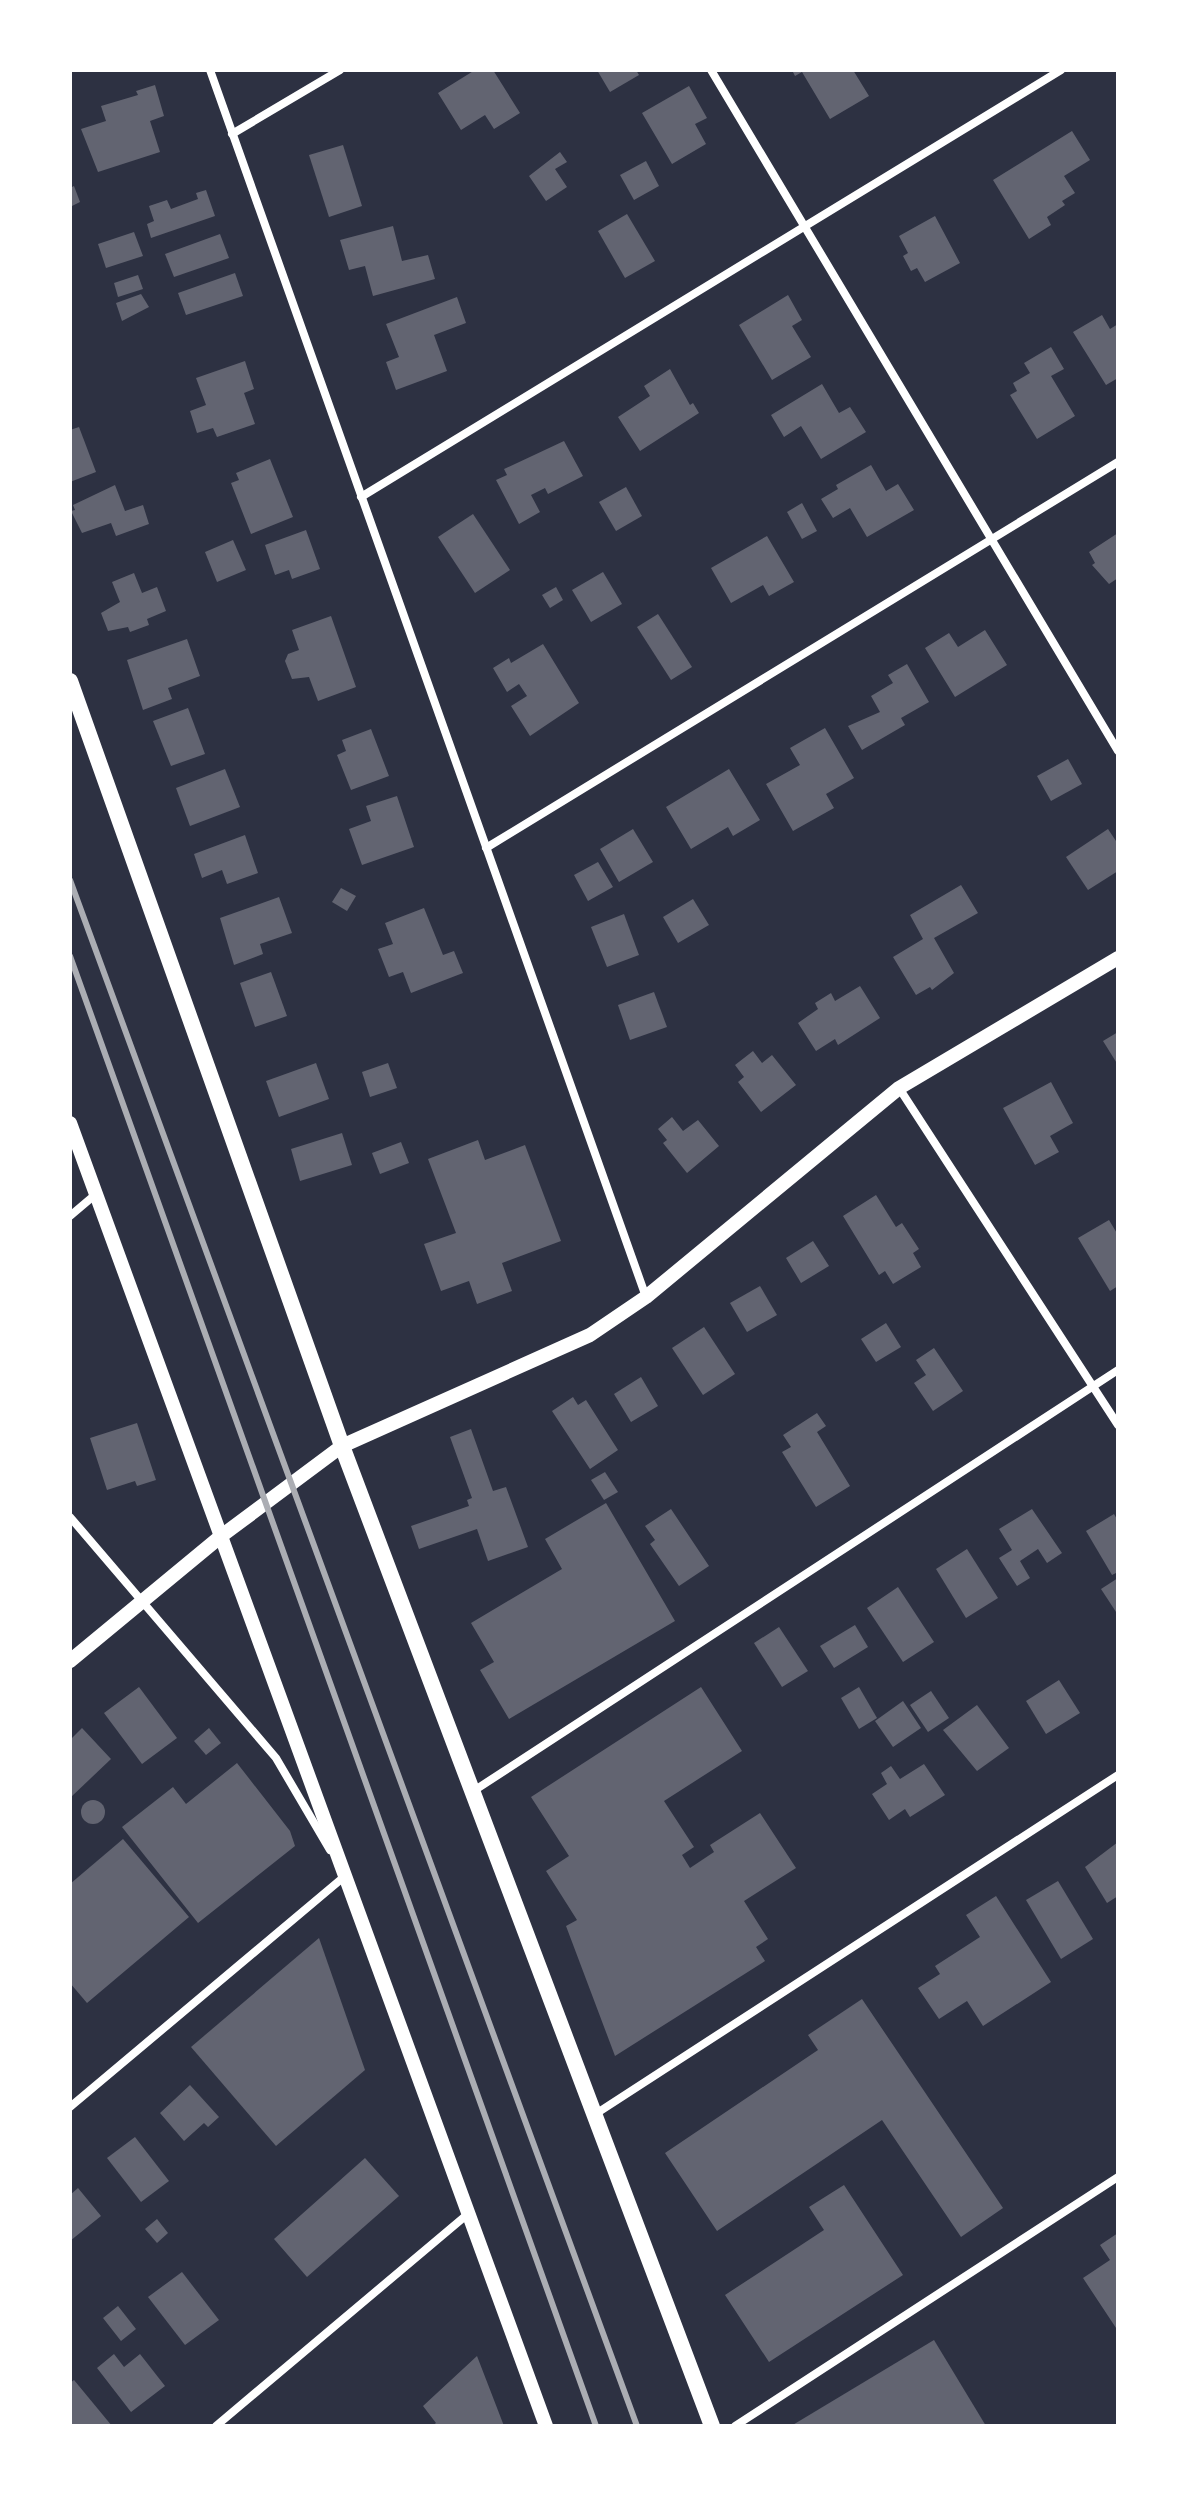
<svg xmlns="http://www.w3.org/2000/svg" width="1188" height="2496" font-family="Rubik,sans-serif">
  <style>
    .building { fill: #626471 }
    .lines { fill: none; stroke-linecap: round; stroke-linejoin: round }
    .minor { stroke: #fff; stroke-width: 8 }
    .tertiary { stroke: #fff; stroke-width: 14 }
    .secondary { stroke: #fff; stroke-width: 16 }
    .rail { stroke: #abadb3; stroke-width: 6 }
  </style>
  <rect width="100%" height="100%" fill="#2d3142"/>
  <g class="building">
    <polygon points="475,70 493,70 520,113 494,129 485,115 461,130 438,93"/>
    <polygon points="597,70 636,70 639,75 610,92"/>
    <polygon points="792,70 853,70 869,96 830,119 802,72 795,76"/>
    <polygon points="155,85 164,116 150,121 160,152 98,172 81,129 106,121 101,106 138,95 136,91"/>
    <polygon points="689,86 707,118 695,124 706,144 672,164 642,113"/>
    <polygon points="1072,131 1090,160 1064,176 1075,193 1062,201 1065,205 1047,217 1051,225 1029,239 993,180"/>
    <polygon points="343,145 362,206 329,217 309,155"/>
    <polygon points="560,152 567,162 555,169 567,187 546,201 529,176"/>
    <polygon points="646,161 659,186 634,200 620,175"/>
    <polygon points="74,186 80,202 70,207 70,188"/>
    <polygon points="206,190 215,216 151,238 147,224 154,221 149,206 167,200 171,209 198,199 196,193"/>
    <polygon points="627,214 655,261 625,278 598,231"/>
    <polygon points="935,216 960,263 925,282 917,268 911,271 903,256 908,253 899,236"/>
    <polygon points="393,226 402,261 428,255 435,279 373,296 365,266 349,270 340,240"/>
    <polygon points="134,232 143,256 106,268 98,244"/>
    <polygon points="220,234 229,258 174,277 165,254"/>
    <polygon points="235,273 243,296 186,315 178,293"/>
    <polygon points="138,275 143,289 118,297 114,283"/>
    <polygon points="141,294 149,307 122,321 116,303"/>
    <polygon points="788,295 802,320 792,326 811,357 772,380 739,325"/>
    <polygon points="457,297 466,323 434,335 447,371 396,390 386,362 399,357 386,324"/>
    <polygon points="1102,315 1110,329 1118,324 1118,378 1106,385 1073,332"/>
    <polygon points="1051,347 1064,369 1051,376 1075,416 1037,439 1010,395 1017,391 1013,383 1030,373 1024,363"/>
    <polygon points="245,361 254,389 244,393 255,424 217,437 213,428 197,433 190,411 206,405 196,378"/>
    <polygon points="670,369 690,405 693,403 699,413 640,451 618,417 650,396 644,386"/>
    <polygon points="822,384 839,413 850,407 866,432 821,459 801,426 784,437 771,415"/>
    <polygon points="79,427 96,472 70,482 70,430"/>
    <polygon points="564,441 583,476 548,494 545,488 531,495 540,512 519,524 496,480 507,475 504,469"/>
    <polygon points="270,459 293,517 251,534 231,483 239,480 236,473"/>
    <polygon points="871,465 886,491 898,484 914,510 867,537 850,508 833,518 821,499 838,489 836,485"/>
    <polygon points="115,485 125,511 143,505 149,524 116,536 111,523 82,533 71,511 75,510 73,505"/>
    <polygon points="626,487 642,516 616,531 599,502"/>
    <polygon points="802,503 817,531 802,539 787,512"/>
    <polygon points="473,514 510,570 475,593 438,537"/>
    <polygon points="306,530 320,569 292,579 289,570 275,575 265,545"/>
    <polygon points="1118,533 1118,578 1109,584 1092,565 1095,563 1089,552"/>
    <polygon points="767,536 794,582 769,596 763,585 731,603 711,568"/>
    <polygon points="233,540 246,570 217,582 205,552"/>
    <polygon points="603,572 622,604 591,622 572,590"/>
    <polygon points="134,573 142,593 157,587 166,611 147,619 149,625 130,632 128,627 108,631 101,613 120,602 112,582"/>
    <polygon points="556,587 563,600 550,608 542,595"/>
    <polygon points="658,614 692,667 671,680 637,627"/>
    <polygon points="331,616 356,687 318,701 309,677 292,679 285,661 288,654 299,650 292,630"/>
    <polygon points="985,630 1007,665 955,697 925,648 949,633 958,647"/>
    <polygon points="187,639 200,676 168,688 172,699 143,710 127,660"/>
    <polygon points="543,644 579,703 530,736 511,706 527,696 519,684 507,692 493,668 509,658 511,663"/>
    <polygon points="907,664 929,702 901,718 905,725 862,750 848,726 880,712 871,696 893,683 888,675"/>
    <polygon points="188,708 205,754 171,766 153,721"/>
    <polygon points="825,728 854,778 826,794 834,808 793,831 766,784 800,765 790,748"/>
    <polygon points="371,729 389,776 351,790 337,755 346,751 342,740"/>
    <polygon points="1068,759 1082,784 1051,801 1037,776"/>
    <polygon points="225,769 240,807 190,826 176,788"/>
    <polygon points="729,769 760,820 733,836 728,827 691,849 666,807"/>
    <polygon points="397,796 414,847 362,865 349,829 371,821 366,806"/>
    <polygon points="633,829 653,862 619,882 600,849"/>
    <polygon points="1108,829 1118,844 1118,871 1088,890 1066,857"/>
    <polygon points="245,835 258,873 227,884 222,870 202,878 194,854"/>
    <polygon points="598,862 613,887 588,901 574,875"/>
    <polygon points="961,885 978,913 934,938 954,973 932,990 930,987 916,995 893,957 923,939 910,915"/>
    <polygon points="341,888 356,896 347,911 332,902"/>
    <polygon points="279,897 292,933 260,944 263,954 234,965 220,918"/>
    <polygon points="693,899 709,925 678,943 663,917"/>
    <polygon points="424,908 443,955 454,951 463,973 411,993 403,972 389,977 378,949 393,944 385,923"/>
    <polygon points="624,914 639,955 607,967 591,927"/>
    <polygon points="271,972 287,1016 255,1027 240,983"/>
    <polygon points="860,986 880,1018 838,1045 835,1039 816,1051 798,1023 818,1009 815,1003 831,993 835,1001"/>
    <polygon points="654,992 667,1027 630,1040 618,1005"/>
    <polygon points="1118,1032 1118,1065 1103,1041"/>
    <polygon points="753,1051 762,1063 772,1055 796,1085 761,1112 738,1082 744,1077 735,1065"/>
    <polygon points="316,1063 329,1099 279,1117 266,1081"/>
    <polygon points="388,1063 397,1088 370,1097 362,1072"/>
    <polygon points="1051,1082 1073,1123 1050,1136 1059,1152 1035,1165 1003,1108"/>
    <polygon points="672,1117 683,1131 698,1120 719,1146 687,1173 663,1143 667,1140 658,1129"/>
    <polygon points="342,1133 352,1165 300,1181 291,1149"/>
    <polygon points="478,1140 485,1160 525,1145 561,1241 502,1263 512,1291 477,1304 469,1281 441,1291 424,1244 456,1233 428,1159"/>
    <polygon points="401,1142 409,1163 380,1174 372,1153"/>
    <polygon points="876,1195 896,1227 902,1223 919,1249 913,1253 921,1267 893,1284 885,1271 879,1275 843,1216"/>
    <polygon points="1109,1220 1118,1235 1118,1286 1110,1291 1078,1238"/>
    <polygon points="813,1241 829,1266 801,1283 786,1258"/>
    <polygon points="760,1286 777,1315 747,1332 730,1303"/>
    <polygon points="886,1323 901,1347 876,1362 861,1339"/>
    <polygon points="704,1327 735,1374 703,1395 672,1348"/>
    <polygon points="934,1348 963,1391 933,1411 914,1383 926,1375 916,1360"/>
    <polygon points="641,1377 658,1406 631,1422 614,1394"/>
    <polygon points="573,1397 578,1405 586,1400 618,1450 590,1469 552,1411"/>
    <polygon points="817,1413 826,1426 817,1432 850,1486 816,1507 782,1452 791,1447 783,1435"/>
    <polygon points="137,1423 156,1480 137,1486 135,1481 107,1490 90,1438"/>
    <polygon points="471,1429 493,1491 506,1487 528,1547 488,1561 477,1529 419,1549 411,1526 469,1506 467,1500 472,1498 450,1437"/>
    <polygon points="605,1472 618,1492 604,1500 591,1480"/>
    <polygon points="606,1503 675,1621 509,1719 480,1670 494,1662 471,1623 562,1569 545,1539"/>
    <polygon points="671,1509 709,1566 679,1586 650,1544 655,1540 645,1526"/>
    <polygon points="1032,1509 1062,1553 1047,1563 1038,1549 1020,1561 1030,1578 1017,1586 999,1558 1012,1550 999,1529"/>
    <polygon points="1114,1514 1118,1521 1118,1572 1112,1575 1086,1531"/>
    <polygon points="967,1549 998,1598 966,1618 936,1569"/>
    <polygon points="1118,1578 1118,1615 1101,1589"/>
    <polygon points="898,1587 934,1642 903,1662 867,1608"/>
    <polygon points="855,1625 868,1647 834,1668 820,1646"/>
    <polygon points="779,1627 808,1671 782,1687 754,1643"/>
    <polygon points="1059,1680 1080,1713 1046,1734 1026,1701"/>
    <polygon points="139,1687 177,1738 142,1764 104,1713"/>
    <polygon points="701,1687 742,1751 664,1801 694,1847 682,1855 690,1868 714,1852 710,1845 760,1813 796,1868 744,1901 768,1939 756,1947 765,1961 615,2056 566,1926 577,1920 546,1871 569,1856 531,1797"/>
    <polygon points="859,1687 877,1718 859,1729 841,1698"/>
    <polygon points="931,1691 949,1718 928,1732 910,1705"/>
    <polygon points="903,1701 921,1728 893,1747 875,1721"/>
    <polygon points="977,1705 1009,1748 977,1771 943,1730"/>
    <polygon points="82,1728 111,1759 70,1798 70,1740"/>
    <polygon points="209,1728 221,1743 206,1755 194,1741"/>
    <polygon points="237,1763 290,1831 295,1846 198,1923 122,1827 173,1787 186,1804"/>
    <polygon points="924,1764 945,1795 910,1817 905,1809 889,1820 872,1794 887,1784 881,1773 891,1766 900,1779"/>
    <circle cx="93" cy="1812" r="12"/>
    <polygon points="123,1839 189,1917 87,2003 70,1983 70,1884"/>
    <polygon points="1118,1842 1118,1896 1107,1903 1085,1867"/>
    <polygon points="1058,1881 1093,1939 1061,1959 1026,1900"/>
    <polygon points="996,1896 1051,1982 983,2026 967,2001 939,2019 918,1988 940,1974 935,1966 980,1937 966,1915"/>
    <polygon points="319,1938 365,2070 276,2146 191,2047"/>
    <polygon points="862,1999 1003,2208 961,2237 882,2120 717,2231 665,2153 818,2050 808,2035"/>
    <polygon points="190,2085 219,2117 208,2127 204,2123 184,2141 160,2113"/>
    <polygon points="135,2137 169,2181 141,2202 107,2158"/>
    <polygon points="365,2158 399,2196 307,2277 274,2239"/>
    <polygon points="844,2185 903,2275 769,2362 725,2295 824,2230 809,2207"/>
    <polygon points="78,2188 101,2216 70,2241 70,2195"/>
    <polygon points="157,2219 168,2233 157,2243 145,2229"/>
    <polygon points="1118,2233 1118,2331 1083,2278 1110,2260 1100,2245"/>
    <polygon points="182,2272 219,2320 185,2345 148,2297"/>
    <polygon points="118,2306 136,2329 121,2341 103,2318"/>
    <polygon points="934,2340 986,2426 791,2426"/>
    <polygon points="114,2354 124,2367 140,2354 165,2386 131,2412 97,2368"/>
    <polygon points="477,2356 504,2426 432,2426 436,2423 423,2406"/>
    <polygon points="74,2380 112,2426 70,2426 70,2383"/>
  </g>
  <g class="lines">
    <g class="minor">
      <polyline points="210,70 646,1297"/>
      <polyline points="711,70 1118,751"/>
      <polyline points="232,134 340,70"/>
      <polyline points="361,497 1061,70"/>
      <polyline points="486,848 1118,462"/>
      <polyline points="899,1088 1118,1425"/>
      <polyline points="70,1216 96,1194"/>
      <polyline points="70,1517 276,1758 330,1850"/>
      <polyline points="472,1792 1118,1370"/>
      <polyline points="70,2107 345,1876 343,1873"/>
      <polyline points="594,2115 1118,1775"/>
      <polyline points="216,2426 469,2213"/>
      <polyline points="735,2426 1118,2177"/>
    </g>
    <g class="tertiary">
      <polyline points="70,1123 546,2426"/>
      <polyline points="70,1661 220,1537 342,1446 590,1335 646,1297 899,1088 1118,958"/>
    </g>
    <polyline class="secondary" points="70,681 342,1446 712,2426"/>
    <g class="rail">
      <polyline points="70,880 637,2426"/>
      <polyline points="70,956 596,2426"/>
    </g>
  </g>
  <rect width="1188" height="2496" fill="none" stroke="#ffffff" stroke-width="144"/>
</svg>
